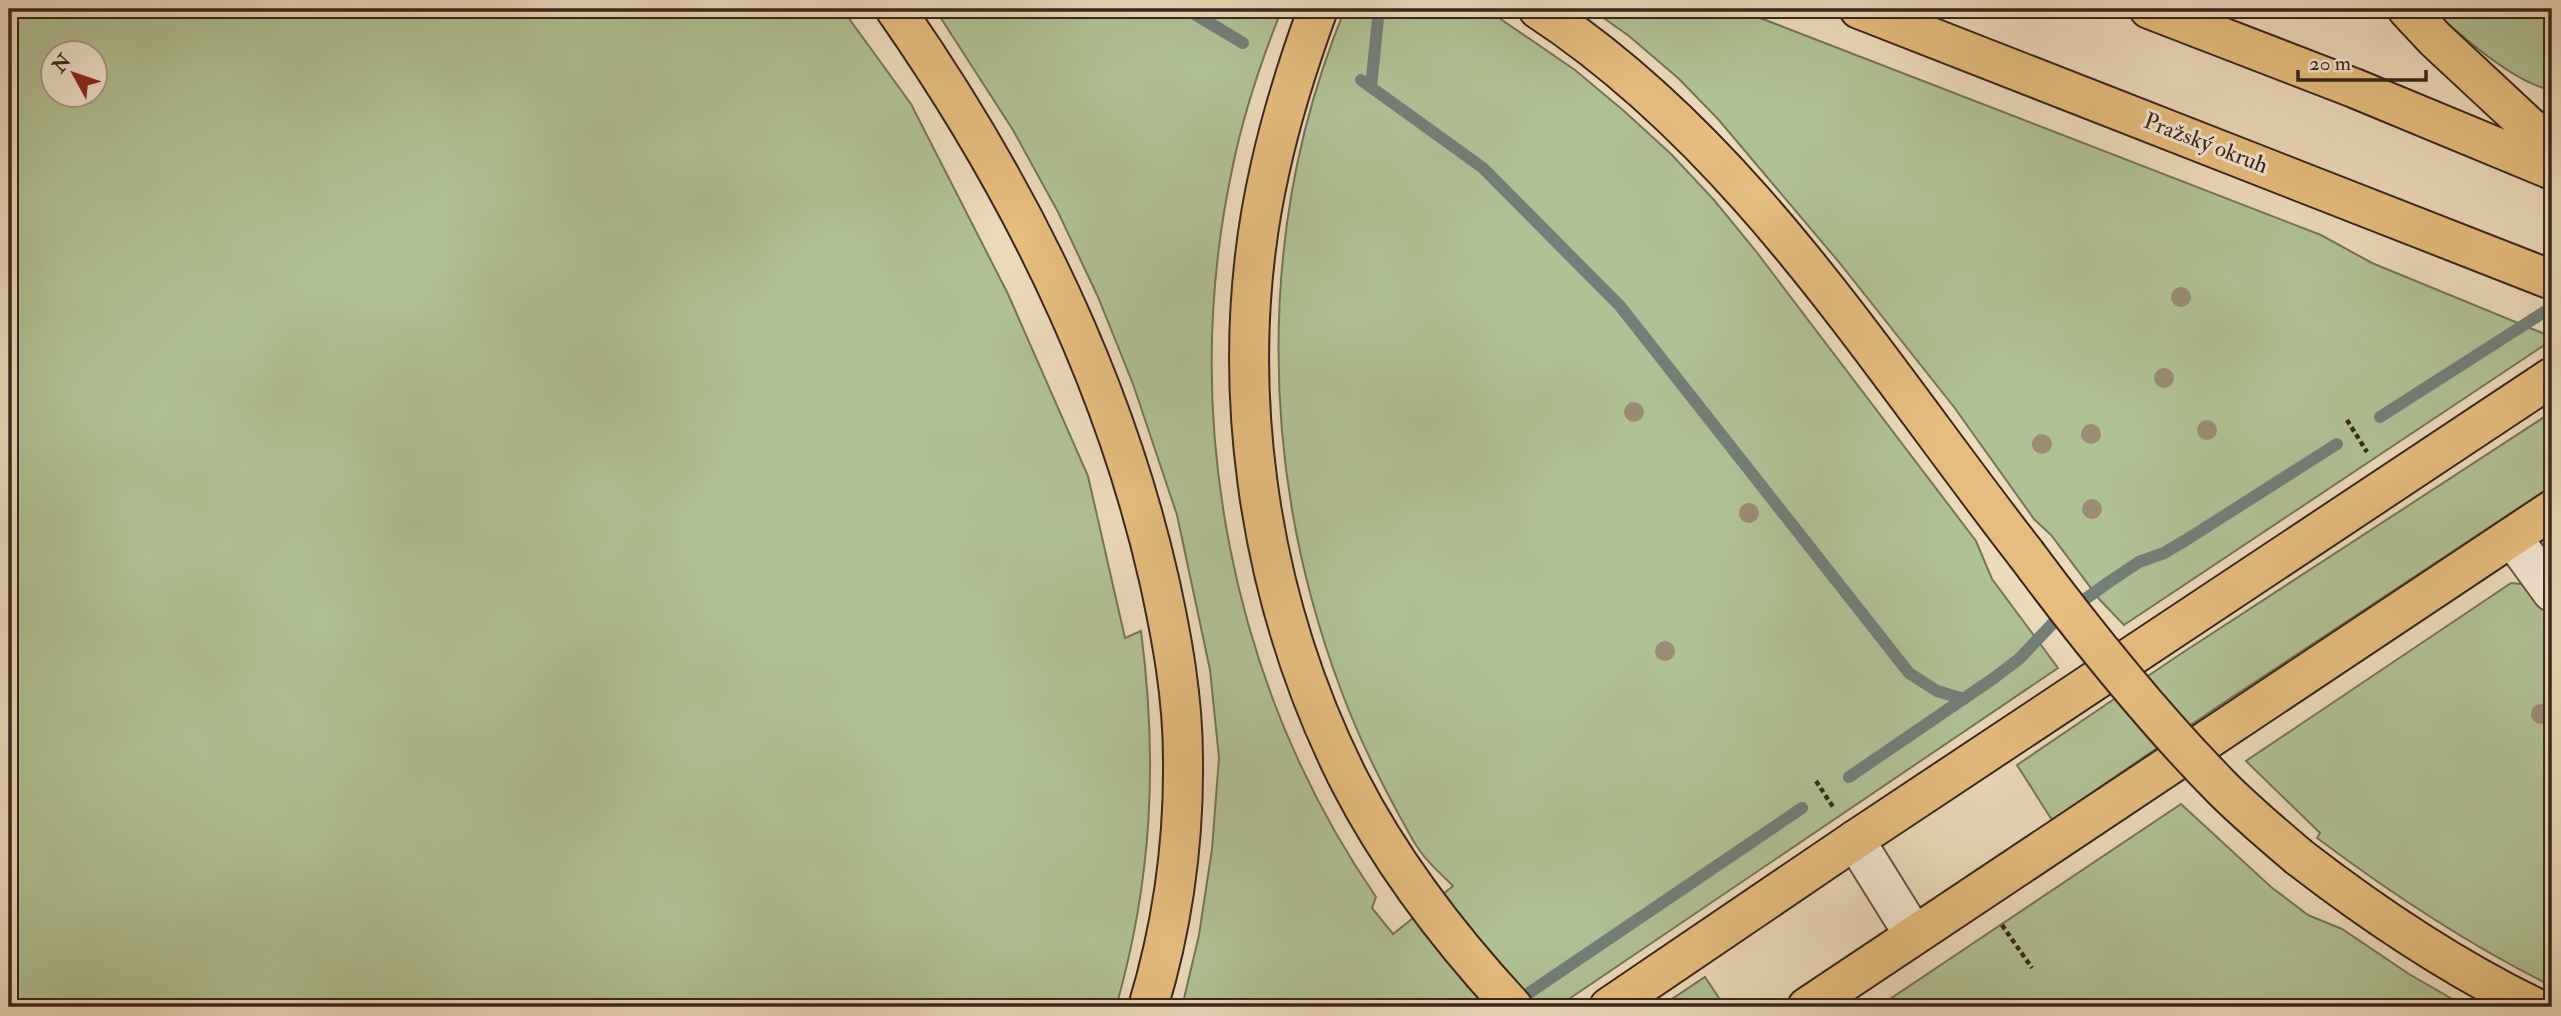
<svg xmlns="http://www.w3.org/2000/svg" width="2561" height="1016" font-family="'IM FELL Double Pica',serif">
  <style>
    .green { fill: #b1c196; stroke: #75745a; stroke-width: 2; fill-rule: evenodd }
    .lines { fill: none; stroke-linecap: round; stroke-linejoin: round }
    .stream { stroke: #737f78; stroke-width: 12 }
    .minor-casing { stroke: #665345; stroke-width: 42 }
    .major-casing { stroke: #39261d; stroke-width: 42 }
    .highway-casing { stroke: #39261d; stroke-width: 42 }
    .path { stroke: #39261d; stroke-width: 4.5; stroke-dasharray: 5 3.5; stroke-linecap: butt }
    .minor { stroke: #f3e7d3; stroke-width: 38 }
    .major { stroke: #e6bd7e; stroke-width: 38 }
    .highway { stroke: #e6bd7e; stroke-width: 38 }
    .highway-bridge-casing { stroke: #39261d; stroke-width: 42; stroke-linecap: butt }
    .highway-bridge { stroke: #e6bd7e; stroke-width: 38 }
    .tree { fill: #9a8c75 }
    .labels { text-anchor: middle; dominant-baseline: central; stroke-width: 6; stroke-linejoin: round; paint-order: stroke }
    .street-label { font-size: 23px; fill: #39261d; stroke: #f3e7d3 }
  </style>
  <rect width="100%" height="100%" fill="#ecdabc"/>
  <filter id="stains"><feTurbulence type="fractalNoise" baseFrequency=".00286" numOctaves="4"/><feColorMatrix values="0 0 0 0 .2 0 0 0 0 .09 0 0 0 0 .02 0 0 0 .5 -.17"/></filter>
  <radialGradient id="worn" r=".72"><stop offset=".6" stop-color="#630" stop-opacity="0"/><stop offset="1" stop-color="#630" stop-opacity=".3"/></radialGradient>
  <g class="green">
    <path d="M9 9H842L911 104 1008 294 1088 476 1125 638 1141 631C1158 761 1152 881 1116 1007H9ZM52 52H94V94H52Z"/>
    <path d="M935 9H1282C1261 61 1243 115 1232 170 1179 420 1232 687 1376 897L1372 908 1393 934 1453 886C1442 875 1429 864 1420 851 1412 840 1406 827 1399 815 1377 775 1357 733 1341 690 1259 472 1255 226 1345 9H1486L1575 70 1624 111 1671 154 1714 200 1755 250 1976 541 1992 579 2058 668 1557 1007H1182L1199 935 1212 849 1219 758 1210 670 1177 515 1133 384 1098 297 1058 212 1013 130Z"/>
    <polygon points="1591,9 1737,9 2321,235 2372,263 2552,337 2552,340 2124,625 2100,600 2051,535 2034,519 1954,407 1838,261 1718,119 1678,78 1629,36"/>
    <path d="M2432 9H2552V90C2515 84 2460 35 2432 9Z"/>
    <polygon points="2552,412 2552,486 2217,707 2052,820 2017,765 2179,655"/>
    <path d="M2511 583 2530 585 2552 610V986C2468 945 2392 894 2317 838L2320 833 2246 761Z"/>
    <polygon points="2181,804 2271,887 2308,915 2342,929 2409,974 2466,1007 1878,1007"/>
    <polygon points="1705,977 1725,1007 1660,1007"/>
  </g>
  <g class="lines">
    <g class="stream">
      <polyline points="1186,9 1243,43"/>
      <polyline points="1361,80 1483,168 1620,306 1909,673 1937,691 1964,699"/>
      <polyline points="1371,87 1379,9"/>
      <polyline points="2380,417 2552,307"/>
      <polyline points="1849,777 1994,678 2019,659 2056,620 2109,582 2139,562 2164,553 2186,540 2337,444"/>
      <polyline points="1514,1003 1802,808"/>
    </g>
    <g class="minor-casing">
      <g id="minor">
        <polyline points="2512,537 2552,592"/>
        <polyline points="1855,840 1914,935"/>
      </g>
    </g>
    <g class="major-casing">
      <g id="major">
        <path d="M895 9C1015 181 1112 373 1159 579 1172 638 1183 698 1183 759 1184 842 1172 928 1148 1007"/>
        <polyline points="1609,1007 1855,840 2552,377"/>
      </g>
    </g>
    <g class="highway-casing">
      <g id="highway">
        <path d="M1318 9C1299 61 1282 114 1270 169 1224 372 1256 595 1349 780 1392 864 1449 938 1513 1007"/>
        <path d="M1538 9C1744 144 1877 363 2026 554"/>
        <polyline points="1859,9 2552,280"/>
        <polyline points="2149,9 2354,88 2552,170"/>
        <polyline points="2407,9 2435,39 2552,148"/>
        <path d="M2299 857C2374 915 2450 966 2534 1007"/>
        <polyline points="1807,1007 2552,510"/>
      </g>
    </g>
    <g class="path">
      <polyline points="2347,420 2367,452"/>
      <polyline points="1816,781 1833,807"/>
      <polyline points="2002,925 2032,968"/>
    </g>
    <use href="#minor" class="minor"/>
    <use href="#major" class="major"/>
    <use href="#highway" class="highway"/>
    <g class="highway-bridge-casing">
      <path id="highway-bridge" d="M2026 554C2087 636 2151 716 2223 789 2247 813 2273 835 2299 857"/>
    </g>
    <use href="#highway-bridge" class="highway-bridge"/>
  </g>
  <g class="tree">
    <circle cx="2181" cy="297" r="10"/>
    <circle cx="2164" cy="378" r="10"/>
    <circle cx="1634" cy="412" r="10"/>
    <circle cx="2207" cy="430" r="10"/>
    <circle cx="2091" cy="434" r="10"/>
    <circle cx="2042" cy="444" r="10"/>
    <circle cx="2092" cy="509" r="10"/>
    <circle cx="1749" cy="513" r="10"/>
    <circle cx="1665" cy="651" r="10"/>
    <circle cx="2541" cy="714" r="10"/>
  </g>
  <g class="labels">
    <g class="street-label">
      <text transform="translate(2206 143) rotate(21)">Pražský okruh</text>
    </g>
  </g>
  <rect width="2561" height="1016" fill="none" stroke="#ecdabc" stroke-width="35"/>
  <rect x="10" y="10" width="2540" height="995" fill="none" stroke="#39261d" stroke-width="3.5"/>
  <rect x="18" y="18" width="2526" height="981" fill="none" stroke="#39261d" stroke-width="2"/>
  <g transform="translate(74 74) rotate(310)"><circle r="33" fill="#f3e7d3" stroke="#a99a8a" stroke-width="2"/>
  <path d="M0-5L12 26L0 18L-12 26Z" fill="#8f2418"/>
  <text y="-10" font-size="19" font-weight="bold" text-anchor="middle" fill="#39261d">N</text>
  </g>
  <path d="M2298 70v10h128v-10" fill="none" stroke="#39261d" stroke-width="3.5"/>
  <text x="2309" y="70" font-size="21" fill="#39261d" stroke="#f3e7d3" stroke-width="5" paint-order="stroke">20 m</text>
  <rect width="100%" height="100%" filter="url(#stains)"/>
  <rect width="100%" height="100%" fill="url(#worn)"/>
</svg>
